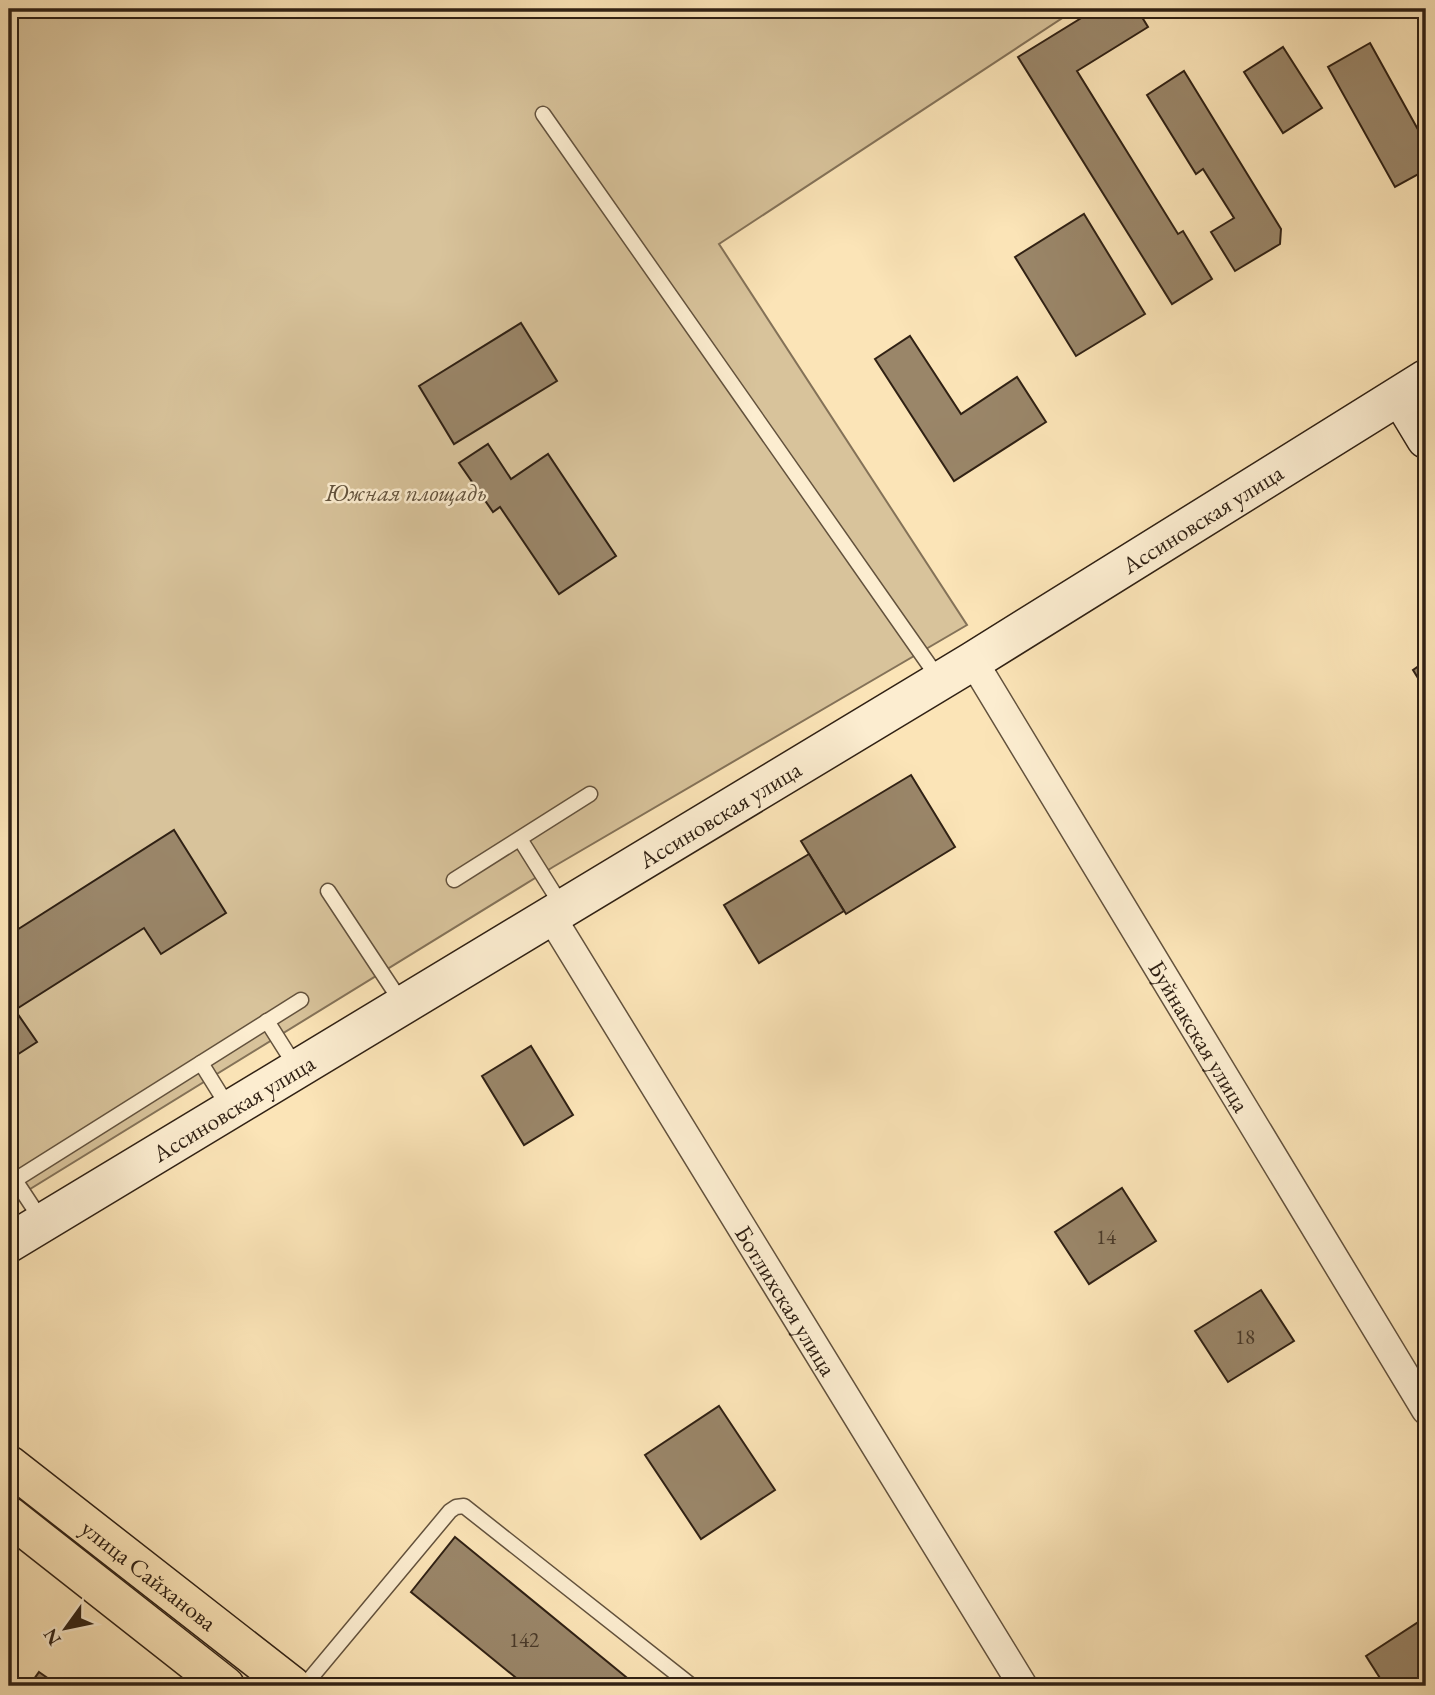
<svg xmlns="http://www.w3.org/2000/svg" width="1435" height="1695" font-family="'EB Garamond',serif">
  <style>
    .green { fill: #d8c39b; stroke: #847258; stroke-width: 2 }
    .building { fill: #9a8669; stroke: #302114; stroke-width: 2 }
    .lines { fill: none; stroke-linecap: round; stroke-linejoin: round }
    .lane-casing { stroke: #63523d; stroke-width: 17 }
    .street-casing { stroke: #63523d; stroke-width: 31 }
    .secondary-casing { stroke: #302114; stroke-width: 41 }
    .primary-casing { stroke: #302114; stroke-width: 41 }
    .lane { stroke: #fcedd0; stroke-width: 14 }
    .street { stroke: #fcedd0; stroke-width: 28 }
    .secondary { stroke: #fcedd0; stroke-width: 38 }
    .primary { stroke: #fbe4b7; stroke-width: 38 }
    .labels { text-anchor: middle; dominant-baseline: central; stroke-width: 5; stroke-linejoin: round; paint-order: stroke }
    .number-label { font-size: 21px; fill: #4a3a29 }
    .park-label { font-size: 24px; font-style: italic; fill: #62523c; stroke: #fcedd0 }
    .street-label { font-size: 24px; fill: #302114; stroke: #fcedd0 }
  </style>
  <rect width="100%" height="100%" fill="#fbe4b7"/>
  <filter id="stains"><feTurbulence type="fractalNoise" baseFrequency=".00286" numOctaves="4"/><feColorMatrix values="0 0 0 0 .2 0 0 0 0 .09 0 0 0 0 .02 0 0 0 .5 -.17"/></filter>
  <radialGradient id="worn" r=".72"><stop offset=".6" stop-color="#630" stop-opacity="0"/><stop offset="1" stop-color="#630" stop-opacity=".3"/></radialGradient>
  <polygon class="green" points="9,9 1076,9 719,244 967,625 553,867 9,1202"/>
  <g class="building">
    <polygon points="1096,9 1137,9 1148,27 1077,71 1178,234 1183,231 1212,279 1172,304 1018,57"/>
    <polygon points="1370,43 1426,144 1426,170 1395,187 1328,67"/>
    <polygon points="1283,47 1322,108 1283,133 1244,72"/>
    <polygon points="1184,71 1281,229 1280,244 1235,271 1211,232 1234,218 1203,169 1196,174 1147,95"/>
    <polygon points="1084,214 1145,314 1076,356 1015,257"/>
    <polygon points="521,323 557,381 454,444 419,386"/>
    <polygon points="910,336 961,414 1017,377 1046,422 954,481 875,359"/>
    <polygon points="488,444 511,479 548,454 616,556 559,594 500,507 493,512 459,463"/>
    <polygon points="1426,661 1426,691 1413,670"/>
    <polygon points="911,775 955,847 846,914 801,841"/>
    <polygon points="174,830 226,913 161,954 144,928 15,1010 37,1042 9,1060 9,935"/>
    <polygon points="809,854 844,911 759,963 724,905"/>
    <polygon points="531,1046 573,1115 524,1145 482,1076"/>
    <polygon points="1122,1188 1156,1241 1089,1284 1055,1232"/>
    <polygon points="1261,1290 1294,1341 1228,1382 1195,1331"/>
    <polygon points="719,1406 775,1490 701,1539 645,1455"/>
    <polygon points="455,1537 637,1686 526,1686 411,1592"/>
    <polygon points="1420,1621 1426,1630 1426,1686 1385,1686 1366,1656"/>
    <polygon points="39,1672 59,1686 29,1686"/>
  </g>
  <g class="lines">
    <g class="lane-casing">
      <g id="lane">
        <polyline points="543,114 939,679"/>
        <polyline points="520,839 562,906"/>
        <polyline points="454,880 590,794"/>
        <polyline points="328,891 402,1003"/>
        <polyline points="267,1021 296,1067"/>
        <polyline points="201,1063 229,1108"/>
        <polyline points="42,1221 15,1180 301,1000"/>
        <polyline points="304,1686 450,1511 456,1507 464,1506 692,1686"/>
      </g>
    </g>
    <g class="street-casing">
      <g id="street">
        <path id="s1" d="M973 661 1426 1410"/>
        <path id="s2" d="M550 915 1023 1686"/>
      </g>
    </g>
    <g class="secondary-casing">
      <g id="secondary">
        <polyline points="1400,396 1426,439"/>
        <path id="s3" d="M9 1243 973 661 1426 379"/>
      </g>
    </g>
    <g class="primary-casing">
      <g id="primary">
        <path id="s4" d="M9 1465 292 1686"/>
        <polyline points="9,1516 225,1686"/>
      </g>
    </g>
    <use href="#lane" class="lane"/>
    <use href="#street" class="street"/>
    <use href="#secondary" class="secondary"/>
    <use href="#primary" class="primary"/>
  </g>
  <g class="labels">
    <g class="number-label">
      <text x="1106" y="1236">14</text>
      <text x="1245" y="1336">18</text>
      <text x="524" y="1639">142</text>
    </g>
    <g class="park-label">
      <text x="406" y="492">Южная площадь</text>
    </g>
    <g class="street-label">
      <text stroke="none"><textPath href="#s3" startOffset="1396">Ассиновская улица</textPath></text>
      <text stroke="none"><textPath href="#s3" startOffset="830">Ассиновская улица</textPath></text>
      <text stroke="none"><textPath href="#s1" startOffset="438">Буйнакская улица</textPath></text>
      <text stroke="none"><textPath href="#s3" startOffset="262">Ассиновская улица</textPath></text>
      <text stroke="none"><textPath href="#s2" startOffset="452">Ботлихская улица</textPath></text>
      <text stroke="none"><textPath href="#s4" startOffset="178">улица Сайханова</textPath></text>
    </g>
  </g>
  <rect width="1435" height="1695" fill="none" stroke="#fbe4b7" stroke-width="35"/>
  <rect x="10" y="10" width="1414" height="1674" fill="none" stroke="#302114" stroke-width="3.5"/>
  <rect x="18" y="18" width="1400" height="1660" fill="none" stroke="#302114" stroke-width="2"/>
  <g transform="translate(66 1628) rotate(237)" stroke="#fcedd0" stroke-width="5" paint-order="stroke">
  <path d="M0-5L12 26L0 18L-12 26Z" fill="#302114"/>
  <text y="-10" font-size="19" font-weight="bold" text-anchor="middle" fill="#302114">N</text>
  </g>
  <rect width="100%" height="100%" filter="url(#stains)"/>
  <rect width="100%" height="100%" fill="url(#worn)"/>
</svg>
